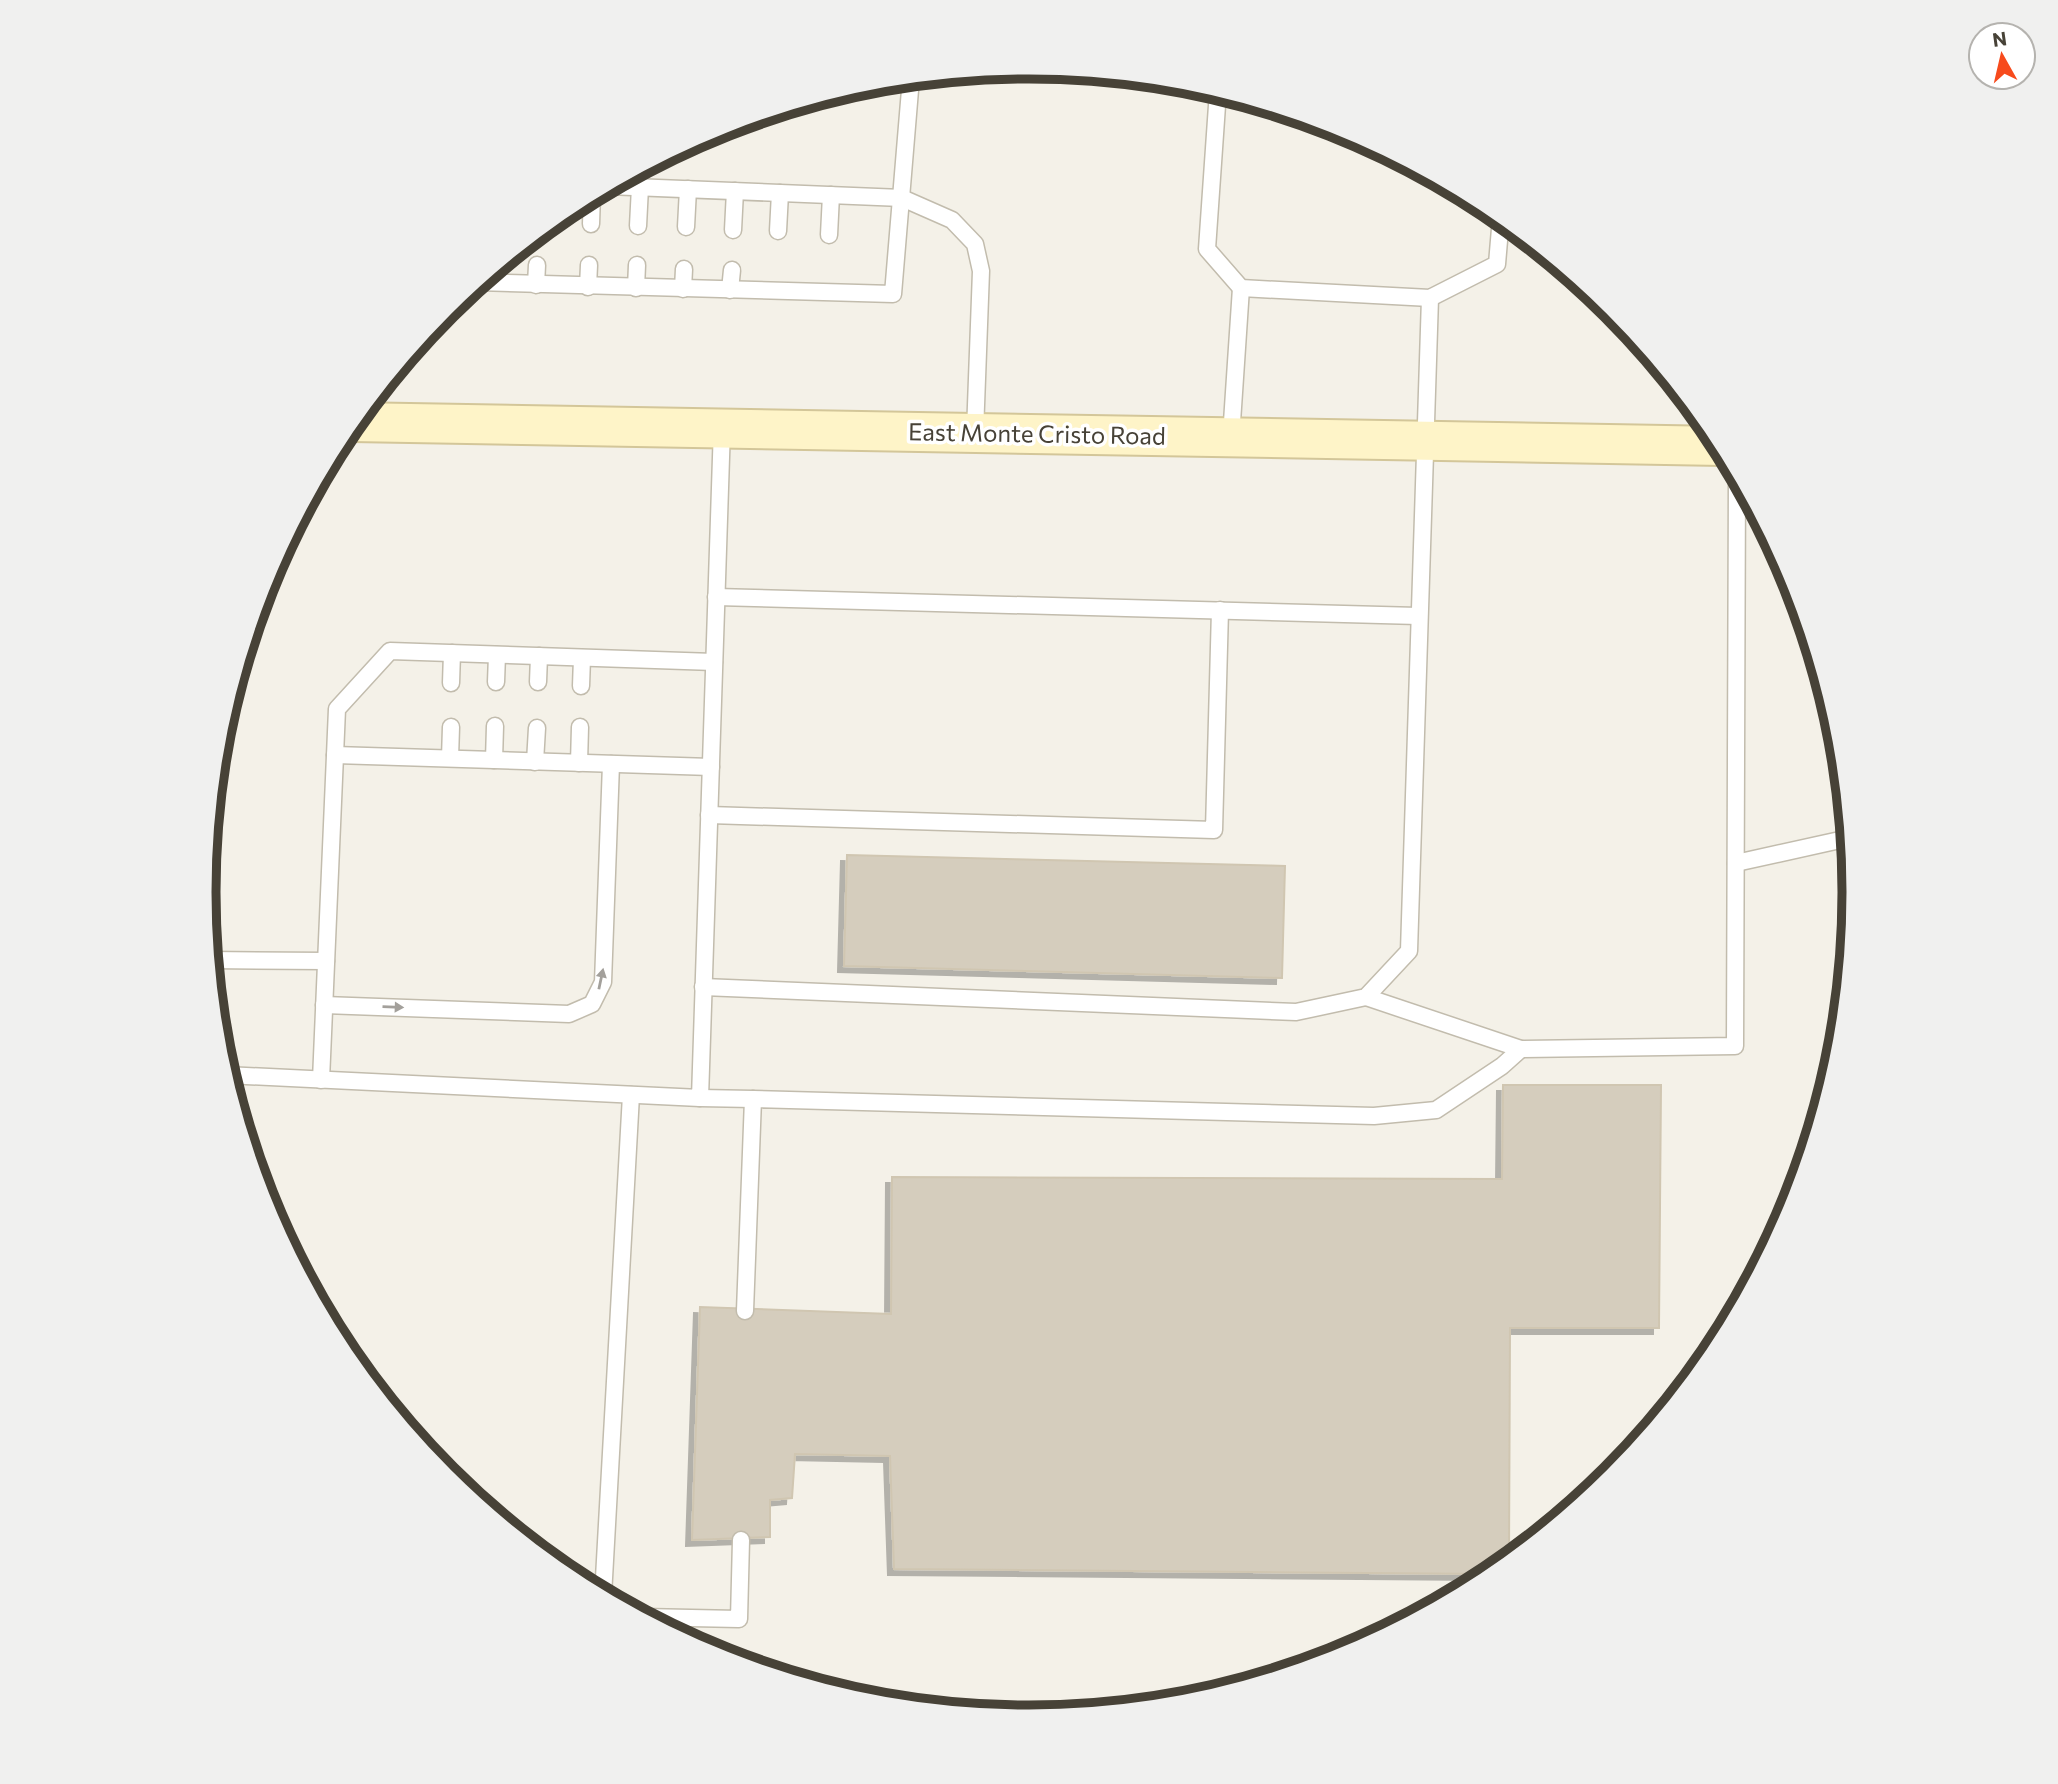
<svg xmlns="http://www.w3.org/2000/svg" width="2058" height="1784" font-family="Commissioner,sans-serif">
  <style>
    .building { fill: #d5cdbd; stroke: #d0c6b1; stroke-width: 2; filter: url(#shadow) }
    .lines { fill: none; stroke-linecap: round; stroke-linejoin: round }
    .service-casing { stroke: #c2bcad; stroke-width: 19 }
    .secondary-casing { stroke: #d3c699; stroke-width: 42 }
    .service { stroke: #fff; stroke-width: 16 }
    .secondary { stroke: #fef4c8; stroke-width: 38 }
    .oneway { fill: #a3a09b }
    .labels { text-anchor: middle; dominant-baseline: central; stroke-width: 7; stroke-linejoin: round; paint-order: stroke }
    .street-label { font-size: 24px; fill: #474237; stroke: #fff }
    .rim { fill: none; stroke: #474237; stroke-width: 9 }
  </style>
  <defs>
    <filter id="shadow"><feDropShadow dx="-6" dy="6" stdDeviation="0" flood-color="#0004"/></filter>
  </defs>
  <rect width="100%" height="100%" fill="#f4f1e8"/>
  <g class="building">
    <polygon points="847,855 1285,866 1282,978 844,966"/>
    <polygon points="1503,1085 1661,1085 1659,1328 1510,1328 1509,1561 1493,1574 894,1569 890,1456 795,1454 792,1498 770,1500 770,1537 692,1540 700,1307 891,1314 892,1177 1502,1179"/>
  </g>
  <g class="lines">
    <g class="service-casing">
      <g id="service">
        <polyline points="1218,91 1207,249 1241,288 1430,298 1497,264 1501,217"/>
        <polyline points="608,186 902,198 952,220 975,244 981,271 975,432"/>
        <polyline points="591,224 592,194"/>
        <polyline points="638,226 640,187"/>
        <polyline points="686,227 688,189"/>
        <polyline points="733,230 735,191"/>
        <polyline points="778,231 780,193"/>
        <polyline points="829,235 831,195"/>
        <polyline points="477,282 893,294 911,78"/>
        <polyline points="536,285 537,265"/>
        <polyline points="588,287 589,265"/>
        <polyline points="636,288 637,265"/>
        <polyline points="683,289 684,269"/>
        <polyline points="730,290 732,270"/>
        <polyline points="1231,437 1241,288"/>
        <polyline points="716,597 1418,616"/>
        <polyline points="496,682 497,655"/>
        <polyline points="538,682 539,656"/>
        <polyline points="451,683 452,653"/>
        <polyline points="581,686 582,658"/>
        <polyline points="335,755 711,767"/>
        <polyline points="450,758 451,727"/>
        <polyline points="494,760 495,726"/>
        <polyline points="535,762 537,728"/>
        <polyline points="579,763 580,727"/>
        <polyline points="709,815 1214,830 1220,610"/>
        <polyline points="1736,863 1849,838"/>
        <polyline points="210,960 326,961"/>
        <polyline points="703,987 1296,1012 1366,997 1409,951 1430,298"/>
        <polyline points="1366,997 1521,1049 1735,1046 1737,474"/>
        <polyline points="324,1005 569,1014 592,1004 603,982 611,764"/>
        <polyline points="226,1075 700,1098 722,427"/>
        <polyline points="321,1080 337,709 390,651 714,662"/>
        <polyline points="233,1098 234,1076"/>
        <polyline points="700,1098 753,1099"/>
        <polyline points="745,1311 753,1099 1374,1116 1436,1110 1502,1066 1521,1049"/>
        <polyline points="603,1596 631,1095"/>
        <polyline points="643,1617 739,1619 741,1540"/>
      </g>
    </g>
    <g class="secondary-casing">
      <polyline id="secondary" points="352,422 1722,446"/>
    </g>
    <use href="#service" class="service"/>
    <use href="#secondary" class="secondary"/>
  </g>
  <defs><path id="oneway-solid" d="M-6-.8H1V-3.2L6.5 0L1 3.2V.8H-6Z" transform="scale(1.75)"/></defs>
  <g class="oneway">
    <use href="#oneway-solid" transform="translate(601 979) rotate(-78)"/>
    <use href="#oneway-solid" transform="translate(393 1007) rotate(2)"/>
  </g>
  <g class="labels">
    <g class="street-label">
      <text transform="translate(1037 433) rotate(1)">East Monte Cristo Road</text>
    </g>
  </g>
  <path d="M0 0H2058V1784H0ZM216 892a813 813 0 1 1 1626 0a813 813 0 1 1-1626 0Z" fill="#f0f0ef" fill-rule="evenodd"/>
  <path class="rim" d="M216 892a813 813 0 1 1 1626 0a813 813 0 1 1-1626 0Z"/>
  <g transform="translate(2002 56) rotate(352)"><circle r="33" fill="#ffffff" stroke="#b5b3af" stroke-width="2"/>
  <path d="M0-5L12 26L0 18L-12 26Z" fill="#f74a1c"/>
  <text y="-10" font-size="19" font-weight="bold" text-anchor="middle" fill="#474237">N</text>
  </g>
</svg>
